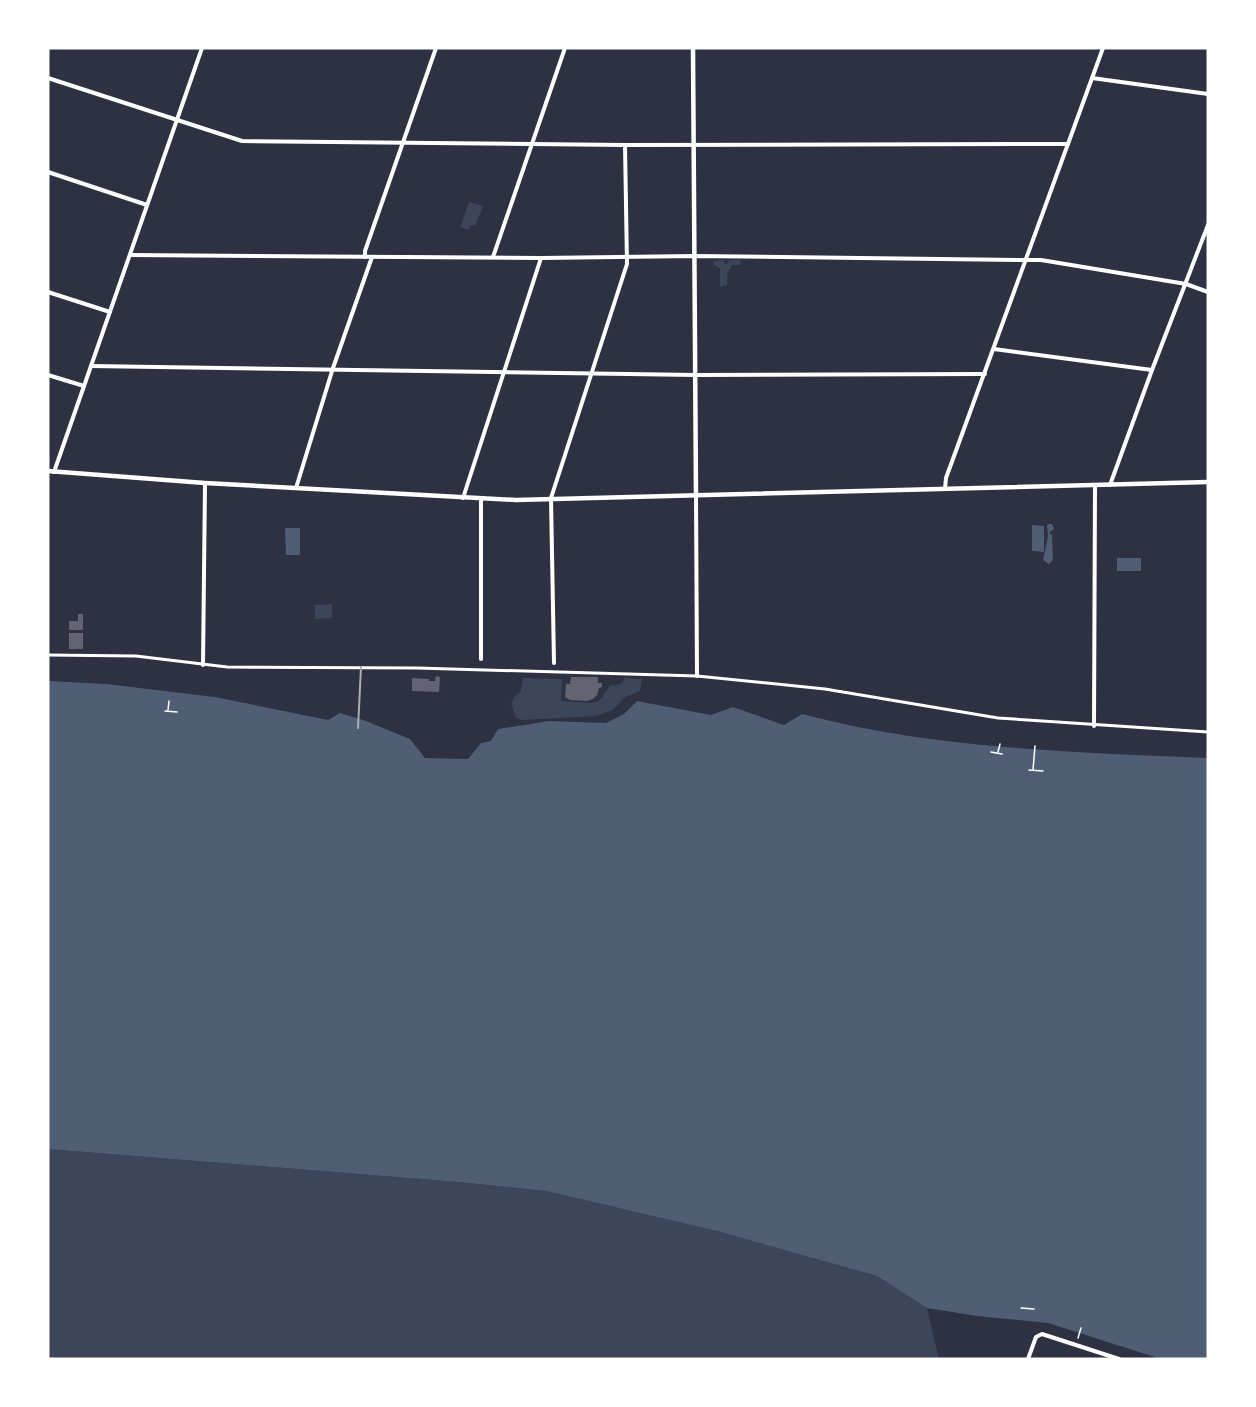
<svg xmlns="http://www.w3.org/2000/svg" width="1256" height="1407" font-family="Rubik,sans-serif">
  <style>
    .green { fill: #3c4559 }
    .water { fill: #4f5d75 }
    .building { fill: #626471 }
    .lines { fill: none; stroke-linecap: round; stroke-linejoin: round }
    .path { stroke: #fff; stroke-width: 1.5 }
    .pedestrian { stroke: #fff; stroke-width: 3 }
    .minor { stroke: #fff; stroke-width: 4 }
    .tertiary { stroke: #fff; stroke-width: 4.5 }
    .rail { stroke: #abadb3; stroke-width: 2 }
  </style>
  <rect width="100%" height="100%" fill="#2d3142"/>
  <g class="green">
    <polygon points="469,202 483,206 475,226 471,225 469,230 460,227"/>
    <polygon points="724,260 725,264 727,264 729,260 741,260 740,265 732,265 727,274 727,285 720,287 720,268 714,265 714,261"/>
    <polygon points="332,604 332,618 315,619 315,605"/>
    <polygon points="523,678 562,679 561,701 592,703 599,701 610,686 621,684 625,678 642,679 640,691 625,697 613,710 596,716 521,720 516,718 511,704 515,696 521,691"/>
    <polygon points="48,1149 458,1182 546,1191 717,1231 877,1276 927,1308 939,1359 48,1359"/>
  </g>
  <g class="water">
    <polygon points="1049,524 1052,524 1054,529 1049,533 1052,535 1053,560 1049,564 1043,560 1048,536 1047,525"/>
    <polygon points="1032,525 1044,526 1044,552 1032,551"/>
    <polygon points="285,528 300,528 300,555 286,555"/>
    <rect x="1117" y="558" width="24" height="13"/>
    <path d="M48 681 106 684 215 697 328 720 340 713 366 721 410 739 425 758 468 759 481 743 491 741 498 729 549 721 606 723 624 714 637 701 711 715 733 707 784 725 802 714C934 749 1072 752 1208 758V1359H1161L1048 1323 977 1316 927 1308 877 1276 717 1231 546 1191 458 1182 48 1149Z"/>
  </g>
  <g class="building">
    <polygon points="78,614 83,614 83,630 69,630 69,621 78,621"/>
    <rect x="69" y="633" width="14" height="16"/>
    <polygon points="436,676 440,677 439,692 412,691 412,678 429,679 429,681 435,681"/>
    <polygon points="571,677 598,677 598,683 602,683 602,687 599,688 597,695 593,699 587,701 570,700 565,697 566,684 570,684"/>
  </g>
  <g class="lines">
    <g class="path">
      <polyline points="168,710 169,701"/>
      <polyline points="165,711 177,712"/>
      <polyline points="991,752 1002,754"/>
      <polyline points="998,752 1000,744"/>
      <polyline points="1029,770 1043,771"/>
      <polyline points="1033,770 1035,746"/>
      <polyline points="1021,1308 1034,1309"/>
      <polyline points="1078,1338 1081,1328"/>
    </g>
    <polyline class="pedestrian" points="48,655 136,656 227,667 417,668 697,676 825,689 998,718 1208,732"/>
    <g class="minor">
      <polyline points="48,78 242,141 625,145 1068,144"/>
      <polyline points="1092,78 1208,94"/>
      <polyline points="48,172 147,205"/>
      <polyline points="130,255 541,258 694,256 1025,260 1041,260 1186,284 1208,292"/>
      <polyline points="365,257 365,251 436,48"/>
      <polyline points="493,257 565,48"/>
      <polyline points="48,292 110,312"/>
      <polyline points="994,349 1152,370"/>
      <polyline points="91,366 696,375 985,374"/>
      <polyline points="48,375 84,386"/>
      <polyline points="54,472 202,48"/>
      <polyline points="1110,485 1152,370 1208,225"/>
      <polyline points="296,488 333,368 372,257"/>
      <polyline points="945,489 946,478 1103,48"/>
      <polyline points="696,495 697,676"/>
      <polyline points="463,498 541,258"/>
      <polyline points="481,499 481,659"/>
      <polyline points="554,663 551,498 627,264 625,145"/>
      <polyline points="203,665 205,483"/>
      <polyline points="1094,726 1095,485"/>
      <polyline points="1028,1359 1036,1337 1042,1334 1119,1359"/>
    </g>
    <g class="tertiary">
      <polyline points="693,48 696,495"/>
      <polyline points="48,471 205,483 516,500 1208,482"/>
    </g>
    <polyline class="rail" points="358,728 361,667"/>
  </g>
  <rect width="1256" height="1407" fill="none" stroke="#ffffff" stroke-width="99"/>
</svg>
